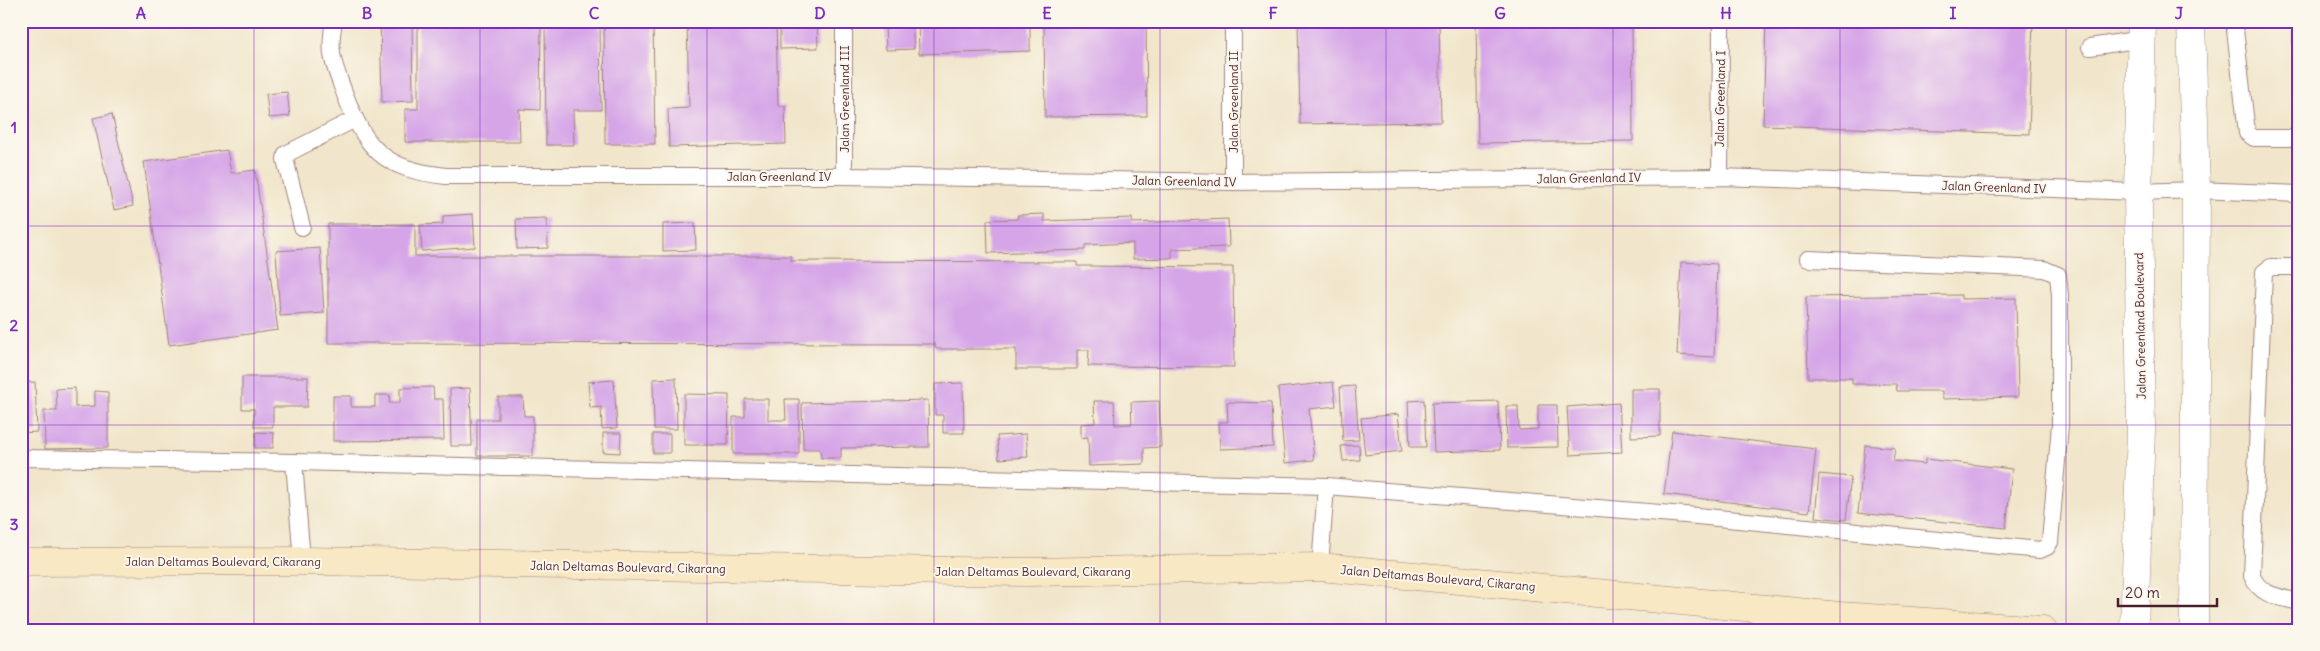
<svg xmlns="http://www.w3.org/2000/svg" width="2320" height="651" font-family="Delius,sans-serif">
  <style>
    .building { fill: #d6a5e8 }
    .lines { fill: none; stroke-linecap: round; stroke-linejoin: round }
    .lane-casing { stroke: #9e827b; stroke-width: 18 }
    .street-casing { stroke: #9e827b; stroke-width: 29 }
    .secondary-casing { stroke: #9e827b; stroke-width: 29 }
    .lane { stroke: #fff; stroke-width: 16 }
    .street { stroke: #fff; stroke-width: 28 }
    .secondary { stroke: #f8e8c3; stroke-width: 28 }
    .grid { fill: none; stroke: #7b2cbf; stroke-width: 1; stroke-opacity: 0.55 }
    .labels { text-anchor: middle; dominant-baseline: central; stroke-width: 4; stroke-linejoin: round; paint-order: stroke }
    .street-label { font-size: 12px; fill: #4a1f2b; stroke: #fbf7ec }
    .neatline { fill: none; stroke: #7b2cbf; stroke-width: 2 }
    .grid-label { font-size: 16px; text-anchor: middle; font-weight: bold; fill: #7b2cbf }
  </style>
  <rect width="100%" height="100%" fill="#fbf7ec"/>
  <filter id="ink" filterUnits="userSpaceOnUse"><feTurbulence type="fractalNoise" baseFrequency=".02" numOctaves="2"/><feDisplacementMap in="SourceGraphic" scale="10" xChannelSelector="R" yChannelSelector="G"/><feConvolveMatrix kernelMatrix="1 2 1 2 8 2 1 2 1" color-interpolation-filters="sRGB"/></filter>
  <filter id="wash" filterUnits="userSpaceOnUse"><feTurbulence type="fractalNoise" baseFrequency=".0096" numOctaves="4" result="noise"/><feDisplacementMap in="SourceGraphic" scale="20" xChannelSelector="R" yChannelSelector="G"/><feGaussianBlur stdDeviation="1.12" result="paint"/><feColorMatrix in="noise" values="0 0 0 0 0 0 0 0 0 0 0 0 0 0 0 0 0 1.4 0 .05"/><feComposite in="paint" operator="in"/></filter>
  <g filter="url(#wash)">
    <rect width="100%" height="100%" fill="#f1e6cb"/>
    <g id="blocks">
      <g class="building">
        <polygon points="380,21 412,21 413,101 382,102"/>
        <polygon points="418,21 541,21 540,110 519,109 520,142 405,142 405,109 418,109"/>
        <polygon points="545,21 600,21 601,110 573,110 574,145 546,145"/>
        <polygon points="604,21 653,21 655,144 605,144"/>
        <polygon points="687,21 776,21 778,106 785,106 786,144 669,147 668,109 689,108"/>
        <polygon points="885,21 912,21 914,49 886,50"/>
        <polygon points="918,21 1030,21 1030,51 919,54"/>
        <polygon points="1044,21 1146,21 1147,116 1045,117"/>
        <polygon points="1298,21 1439,21 1441,122 1300,124"/>
        <polygon points="1476,21 1632,21 1633,141 1478,143"/>
        <polygon points="1766,21 2033,21 2029,134 1763,125"/>
        <rect x="2293" y="21" width="6" height="92"/>
        <polygon points="817,23 818,48 780,49 780,24"/>
        <polygon points="287,92 290,116 269,118 266,94"/>
        <polygon points="112,114 133,206 114,210 93,118"/>
        <polygon points="227,150 231,173 255,170 278,330 169,345 144,162"/>
        <polygon points="473,214 475,247 422,251 420,225 443,224 443,216"/>
        <polygon points="1044,214 1044,221 1132,218 1132,223 1228,219 1229,247 1172,249 1172,258 1133,259 1133,243 1085,245 1085,250 988,253 987,220 1017,219 1018,215"/>
        <polygon points="547,218 548,248 517,249 516,219"/>
        <polygon points="695,223 696,250 663,251 663,224"/>
        <polygon points="328,224 415,224 415,256 791,256 791,261 1077,262 1077,266 1233,267 1234,367 1088,366 1089,350 1077,350 1077,369 1016,369 1016,349 936,349 935,344 328,343"/>
        <polygon points="320,248 324,313 280,316 276,251"/>
        <polygon points="1681,262 1717,264 1714,357 1677,355"/>
        <polygon points="1961,295 1961,299 2016,298 2018,397 1942,399 1942,391 1897,391 1896,384 1852,384 1852,378 1808,378 1806,297"/>
        <polygon points="242,377 308,377 307,407 273,407 273,427 254,427 254,409 242,409"/>
        <polygon points="676,378 677,429 654,429 653,379"/>
        <polygon points="614,380 617,428 602,429 601,407 590,408 588,382"/>
        <polygon points="35,382 37,432 21,433 21,383"/>
        <polygon points="1333,382 1336,406 1309,409 1314,460 1285,463 1278,388"/>
        <polygon points="963,383 964,433 943,433 943,415 935,415 935,384"/>
        <polygon points="1355,386 1359,440 1343,441 1340,387"/>
        <polygon points="433,387 434,399 443,399 444,440 333,441 333,396 351,396 351,407 375,407 375,395 390,395 389,403 400,403 400,388"/>
        <polygon points="75,388 75,407 95,406 95,391 108,392 108,448 45,449 44,411 57,411 56,389"/>
        <polygon points="470,388 472,446 451,446 450,389"/>
        <polygon points="1631,389 1660,389 1660,436 1631,437"/>
        <polygon points="684,394 729,395 728,445 684,445"/>
        <polygon points="498,397 523,397 524,416 533,416 533,456 477,456 477,419 498,419"/>
        <polygon points="745,399 768,399 768,420 786,420 785,399 799,399 799,454 733,454 733,417 745,417"/>
        <polygon points="928,400 929,447 841,448 841,458 821,458 820,449 803,449 802,403"/>
        <polygon points="1424,400 1426,447 1410,447 1408,401"/>
        <polygon points="1094,401 1114,401 1115,425 1132,424 1131,402 1159,401 1161,447 1144,448 1144,464 1089,466 1088,437 1081,438 1081,424 1095,423"/>
        <polygon points="1498,401 1500,450 1434,452 1432,403"/>
        <polygon points="1227,402 1271,403 1273,447 1220,449 1219,422 1228,422"/>
        <polygon points="1619,403 1622,452 1570,455 1567,407"/>
        <polygon points="1538,405 1557,405 1558,447 1507,448 1506,406 1518,406 1519,430 1538,429"/>
        <polygon points="1398,414 1402,451 1365,455 1361,418"/>
        <polygon points="1672,431 1816,449 1809,512 1664,494"/>
        <polygon points="256,432 274,433 273,448 255,448"/>
        <polygon points="603,433 621,433 620,453 603,452"/>
        <rect x="653" y="434" width="17" height="19"/>
        <polygon points="1026,434 1028,457 999,459 997,436"/>
        <polygon points="1359,445 1360,460 1343,461 1341,446"/>
        <polygon points="1865,445 1895,448 1893,461 1925,464 1925,459 2012,469 2006,528 1858,513"/>
        <polygon points="1819,474 1851,477 1846,520 1815,517"/>
      </g>
    </g>
  </g>
  <g filter="url(#ink)">
    <use href="#blocks" fill-opacity="0" stroke="#9e827b" stroke-width="1"/>
    <g class="lines">
      <g class="lane-casing">
        <g id="lane">
          <path d="M334 21C328 54 333 62 344 92 366 150 383 169 446 176H844L1233 182 1720 177 2138 192 2196 190 2299 194"/>
          <polyline points="844,21 844,176"/>
          <polyline points="1233,21 1233,182"/>
          <polyline points="2234,21 2247,133 2254,138 2299,138"/>
          <polyline points="2090,47 2142,39"/>
          <polyline points="1720,177 1721,21"/>
          <polyline points="302,227 285,159 286,154 355,119"/>
          <path d="M2299 267H2271L2264 272 2252 576C2260 596 2280 597 2299 602"/>
          <polyline points="21,458 294,462 1326,486 1697,516 2040,550 2047,547 2050,542 2060,425 2060,295 2058,275 2044,269 1808,259"/>
          <polyline points="294,462 302,561"/>
          <polyline points="1320,567 1326,486"/>
        </g>
      </g>
      <g class="street-casing">
        <g id="street">
          <polyline points="2191,21 2196,190 2194,630"/>
          <polyline points="2134,630 2141,429 2138,192 2142,21"/>
        </g>
      </g>
      <g class="secondary-casing">
        <polyline id="secondary" points="21,562 302,561 1026,572 1320,567 1840,616 2043,630"/>
      </g>
      <use href="#lane" class="lane"/>
      <use href="#street" class="street"/>
      <use href="#secondary" class="secondary"/>
    </g>
  </g>
  <path class="grid" d="M254 21V630M480 21V630M707 21V630M934 21V630M1160 21V630M1386 21V630M1613 21V630M1840 21V630M2066 21V630M21 226H2299M21 425H2299"/>
  <g class="labels">
    <g class="street-label">
      <text transform="translate(844 99) rotate(-90)">Jalan Greenland III</text>
      <text transform="translate(1720 99) rotate(-89)">Jalan Greenland I</text>
      <text transform="translate(1233 102) rotate(-90)">Jalan Greenland II</text>
      <text x="779" y="176">Jalan Greenland IV</text>
      <text transform="translate(1589 178) rotate(-1)">Jalan Greenland IV</text>
      <text transform="translate(1184 181) rotate(1)">Jalan Greenland IV</text>
      <text transform="translate(1994 187) rotate(2)">Jalan Greenland IV</text>
      <text transform="translate(2140 326) rotate(-91)">Jalan Greenland Boulevard</text>
      <text x="223" y="561">Jalan Deltamas Boulevard, Cikarang</text>
      <text transform="translate(628 567) rotate(1)">Jalan Deltamas Boulevard, Cikarang</text>
      <text x="1033" y="571">Jalan Deltamas Boulevard, Cikarang</text>
      <text transform="translate(1438 578) rotate(5)">Jalan Deltamas Boulevard, Cikarang</text>
    </g>
  </g>
  <rect width="2320" height="651" fill="none" stroke="#fbf7ec" stroke-width="55"/>
  <path d="M2118 598v8h99v-8" fill="none" stroke="#4a1f2b" stroke-width="2.5"/>
  <text x="2125" y="598" font-size="15" fill="#4a1f2b" stroke="#fbf7ec" stroke-width="4" paint-order="stroke">20 m</text>
  <rect x="28" y="28" width="2264" height="596" class="neatline"/>
  <g class="grid-label">
    <text x="141" y="19">A</text>
    <text x="367" y="19">B</text>
    <text x="594" y="19">C</text>
    <text x="820" y="19">D</text>
    <text x="1047" y="19">E</text>
    <text x="1273" y="19">F</text>
    <text x="1500" y="19">G</text>
    <text x="1726" y="19">H</text>
    <text x="1953" y="19">I</text>
    <text x="2179" y="19">J</text>
    <text x="14" y="133">1</text>
    <text x="14" y="331">2</text>
    <text x="14" y="530">3</text>
  </g>
</svg>
